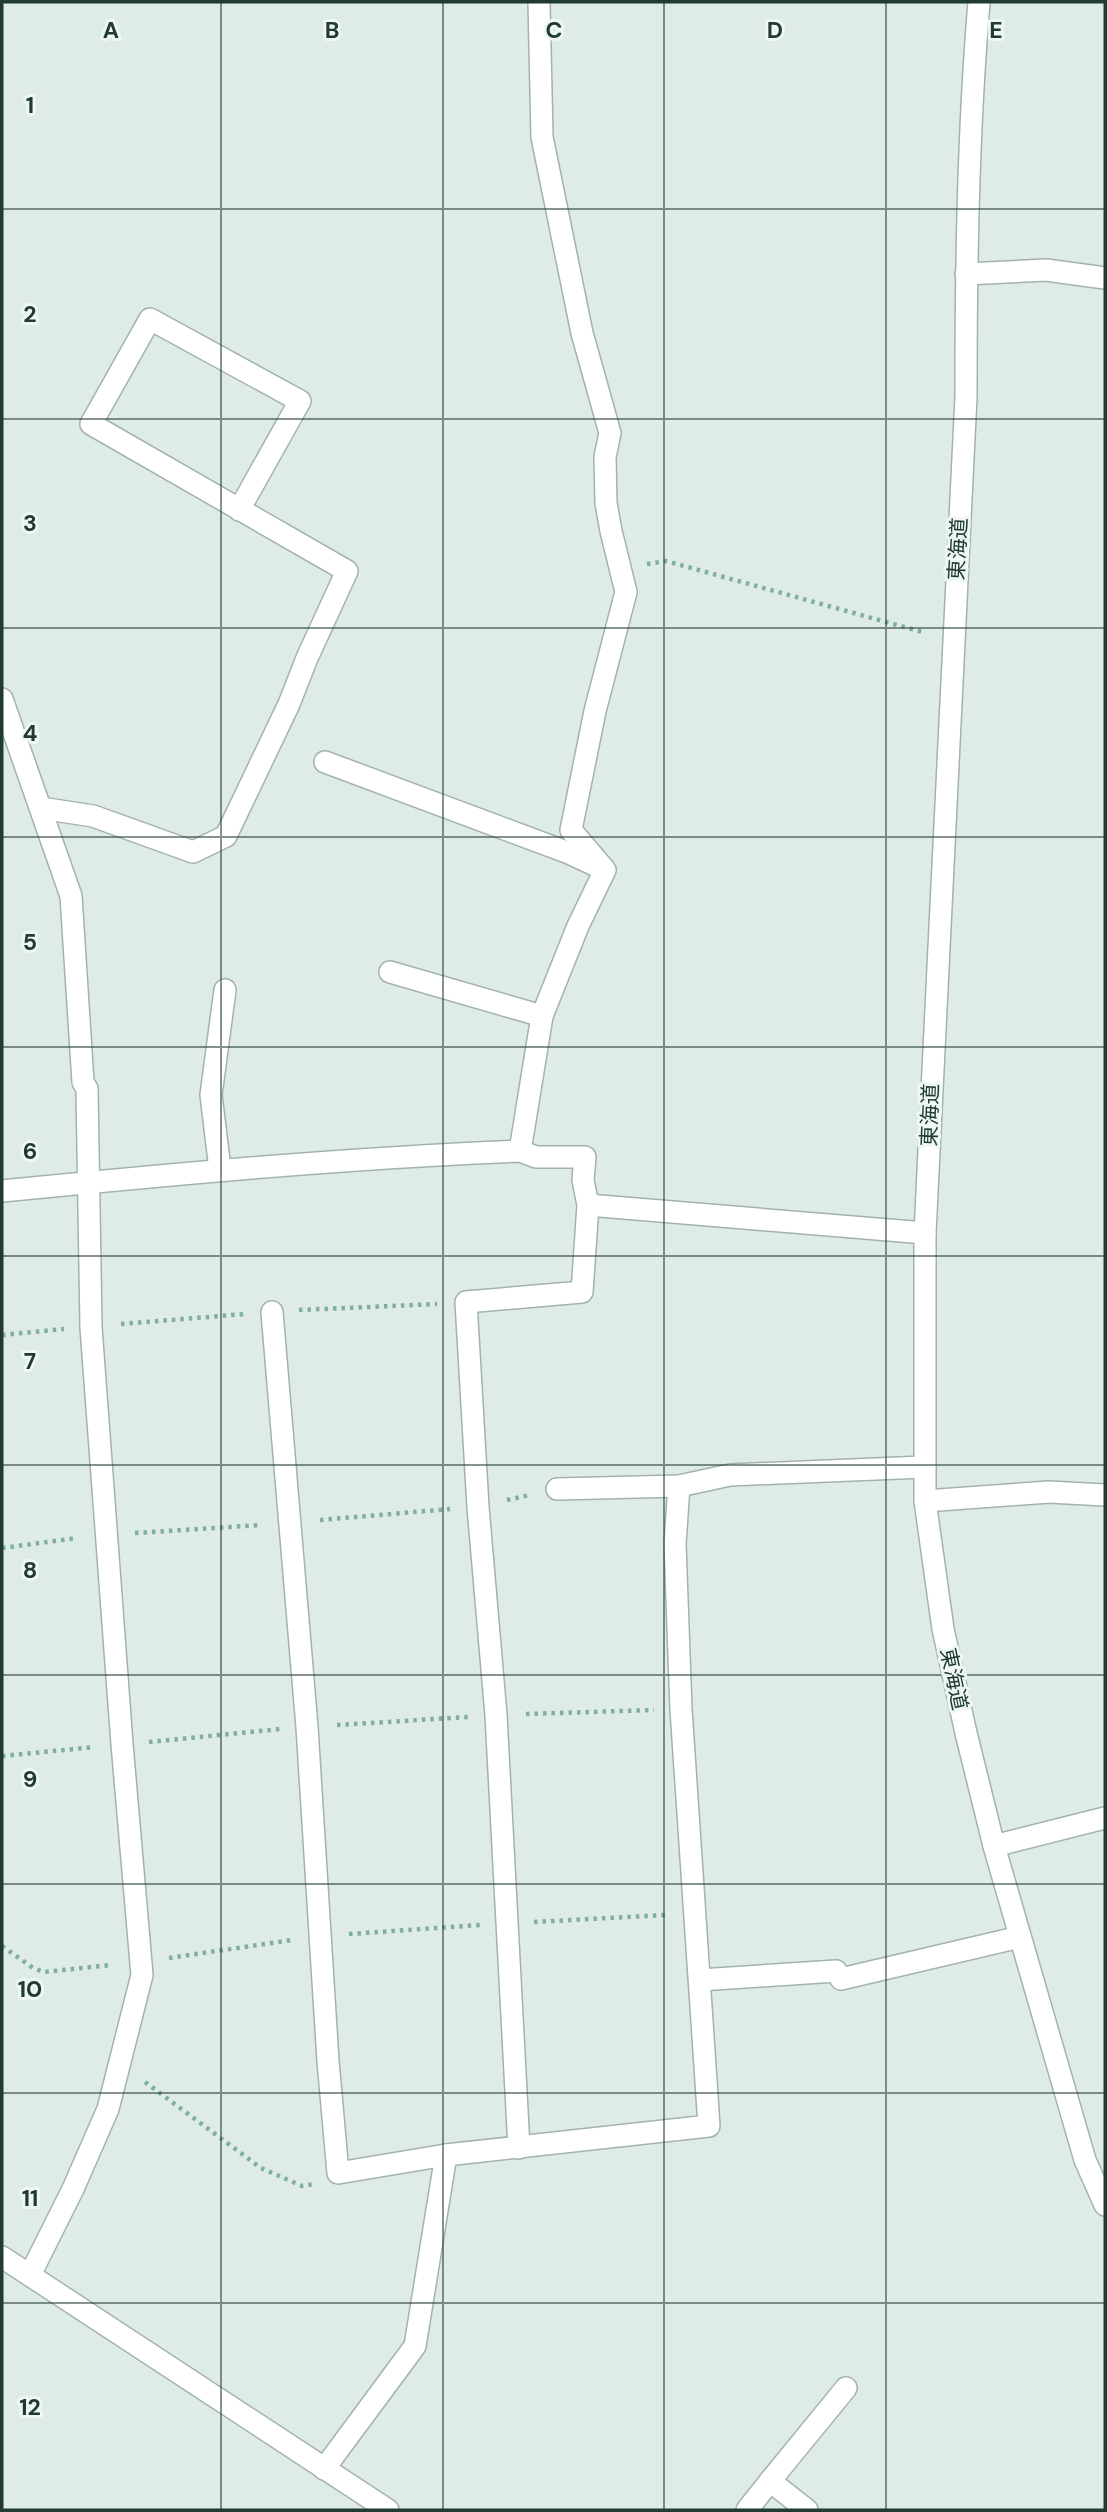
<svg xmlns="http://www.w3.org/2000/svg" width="1107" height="2512" font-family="'DM Sans','Noto Sans JP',sans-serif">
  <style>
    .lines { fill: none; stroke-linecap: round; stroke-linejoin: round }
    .minor-casing { stroke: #a2b3ad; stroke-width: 24 }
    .path { stroke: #7fafa1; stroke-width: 4.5; stroke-dasharray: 3.5 5; stroke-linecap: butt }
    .minor { stroke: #fff; stroke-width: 21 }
    .grid { fill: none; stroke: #203b34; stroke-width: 2; stroke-opacity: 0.55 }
    .labels { text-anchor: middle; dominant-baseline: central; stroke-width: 6; stroke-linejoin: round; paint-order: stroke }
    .street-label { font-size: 21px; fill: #203b34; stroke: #eff7f4 }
    .grid-label { font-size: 23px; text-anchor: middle; font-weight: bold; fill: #203b34; stroke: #eff7f4; stroke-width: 6; stroke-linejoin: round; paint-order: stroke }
  </style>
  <rect width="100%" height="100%" fill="#dfebe6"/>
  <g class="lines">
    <g class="minor-casing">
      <g id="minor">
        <polyline points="539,2 542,137 582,333 610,433 605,457 606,503 611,531 626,592 595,711 571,830 605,870 578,926 542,1016"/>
        <path d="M979 2C968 133 966 265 966 397L925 1233V1501L943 1629 966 1733 994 1846 1085 2160 1105 2205"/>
        <polyline points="966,274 1046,270 1105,278"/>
        <polyline points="2,699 71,896 83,1082 87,1089 91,1327 122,1744 142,1975 108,2109 73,2189 30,2275"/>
        <polyline points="325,762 569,853 597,866"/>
        <polyline points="41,808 93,816 193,852 226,836 289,704 307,658 347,571 91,424 150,319 300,401 239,510"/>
        <polyline points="390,972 542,1016 520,1151"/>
        <polyline points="220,1169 211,1095 225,990"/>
        <path d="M2 1191C174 1174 346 1158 520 1151L536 1157H585L583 1180 588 1205 582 1292 466 1302 478 1507 496 1715 519 2148"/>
        <polyline points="588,1205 925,1233"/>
        <polyline points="272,1312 307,1727 328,2061 338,2173 446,2155 709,2126 681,1709 675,1544 679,1486 730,1475 923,1467"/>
        <polyline points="557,1489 679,1486"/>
        <polyline points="925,1501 1049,1492 1105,1495"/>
        <polyline points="994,1846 1105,1818"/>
        <polyline points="700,1980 836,1971 841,1979 1020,1937"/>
        <polyline points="2,2257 388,2510"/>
        <polyline points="324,2469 415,2346 446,2155"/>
        <polyline points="770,2481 846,2388"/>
        <polyline points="747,2510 770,2481 807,2510"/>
      </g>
    </g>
    <g class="path">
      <polyline points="647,564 666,561 926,633"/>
      <polyline points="299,1310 437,1304"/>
      <polyline points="121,1324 245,1314"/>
      <polyline points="2,1335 64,1329"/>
      <polyline points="507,1500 530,1495"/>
      <polyline points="320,1520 450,1509"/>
      <polyline points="135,1533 262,1525"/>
      <polyline points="2,1548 77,1538"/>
      <polyline points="526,1714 654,1710"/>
      <polyline points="337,1725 468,1717"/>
      <polyline points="149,1742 280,1729"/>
      <polyline points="2,1756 95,1747"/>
      <polyline points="534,1922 665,1915"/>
      <polyline points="349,1934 480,1925"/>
      <polyline points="2,1946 33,1968 44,1972 111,1965"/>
      <polyline points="169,1958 292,1940"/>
      <polyline points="145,2082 261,2168 302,2186 314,2184"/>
    </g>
    <use href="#minor" class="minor"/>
  </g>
  <path class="grid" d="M221 2V2510M443 2V2510M664 2V2510M886 2V2510M2 209H1105M2 419H1105M2 628H1105M2 837H1105M2 1047H1105M2 1256H1105M2 1465H1105M2 1675H1105M2 1884H1105M2 2093H1105M2 2303H1105"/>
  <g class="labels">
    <g class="street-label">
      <text transform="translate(958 549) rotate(-87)">東海道</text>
      <text transform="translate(930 1115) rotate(-88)">東海道</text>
      <text transform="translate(954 1679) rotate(78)">東海道</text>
    </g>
  </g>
  <g class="grid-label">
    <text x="111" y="38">A</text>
    <text x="332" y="38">B</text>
    <text x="554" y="38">C</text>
    <text x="775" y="38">D</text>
    <text x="996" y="38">E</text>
    <text x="30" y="113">1</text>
    <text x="30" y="322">2</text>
    <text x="30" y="531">3</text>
    <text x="30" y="741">4</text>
    <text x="30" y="950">5</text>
    <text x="30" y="1159">6</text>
    <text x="30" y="1369">7</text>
    <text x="30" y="1578">8</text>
    <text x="30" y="1787">9</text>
    <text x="30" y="1997">10</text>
    <text x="30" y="2206">11</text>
    <text x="30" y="2415">12</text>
  </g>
  <rect width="1107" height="2512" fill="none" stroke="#203b34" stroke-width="7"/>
</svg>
